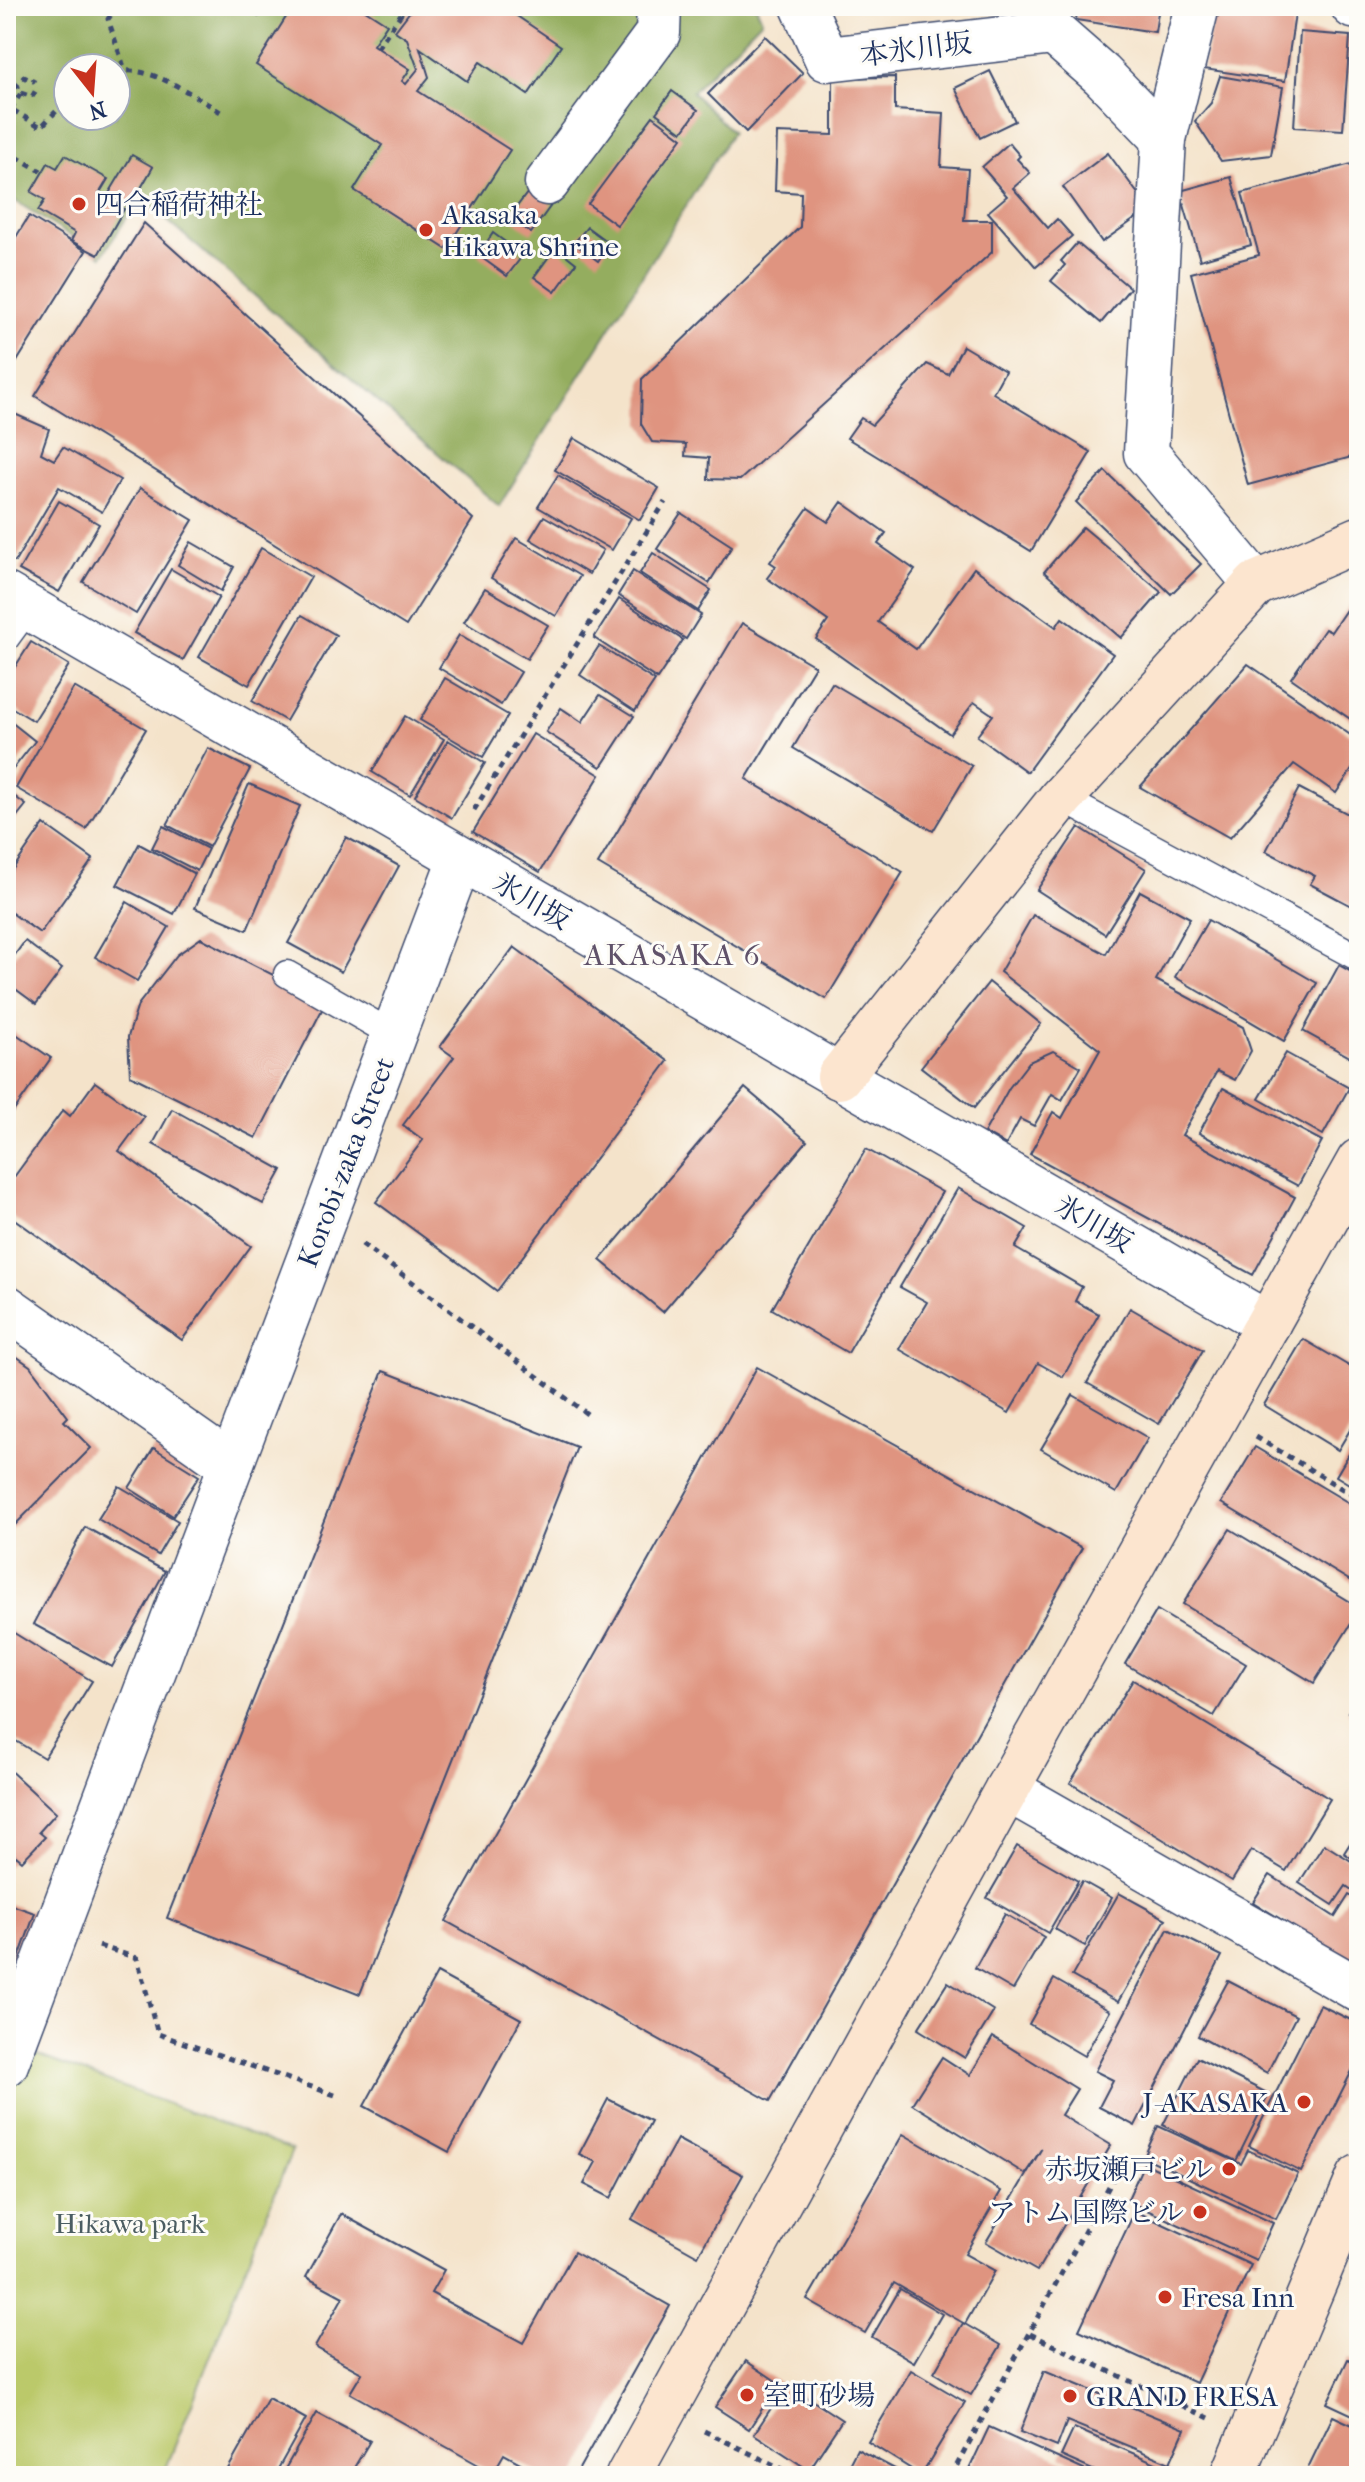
<svg xmlns="http://www.w3.org/2000/svg" width="1365" height="2482" font-family="'IM FELL French Canon','Noto Serif JP',serif">
  <style>
    .green { fill: #bbc96b; stroke: #6b7c64; stroke-width: 2 }
    .forest { fill: #94ad5f; stroke: #586e5e; stroke-width: 2; fill-rule: evenodd }
    .building { fill: #df9480 }
    .lines { fill: none; stroke-linecap: round; stroke-linejoin: round }
    .lane-casing { stroke: #3c4a6e; stroke-width: 29 }
    .street-casing { stroke: #3c4a6e; stroke-width: 47 }
    .secondary-casing { stroke: #3c4a6e; stroke-width: 47 }
    .path { stroke: #3c4a6e; stroke-width: 5; stroke-dasharray: 6 6; stroke-linecap: butt }
    .lane { stroke: #fff; stroke-width: 26 }
    .street { stroke: #fff; stroke-width: 44 }
    .secondary { stroke: #fce5cf; stroke-width: 44 }
    .poi-dot { fill: #c8321e; stroke: #fdfcf7; stroke-width: 3 }
    .labels { text-anchor: middle; dominant-baseline: central; stroke-width: 6; stroke-linejoin: round; paint-order: stroke }
    .street-label { font-size: 28px; fill: #1b2f5e; stroke: #fdfcf7 }
    .poi-label { font-size: 28px; fill: #1b2f5e; stroke: #fdfcf7; text-anchor: start }
    .park-label { font-size: 28px; fill: #4b5d62; stroke: #fdfcf7 }
    .neighbourhood-label { font-size: 30px; letter-spacing: 2px; fill: #60526a; stroke: #fdfcf7 }
  </style>
  <rect width="100%" height="100%" fill="#fdfcf7"/>
  <filter id="ink" filterUnits="userSpaceOnUse"><feTurbulence type="fractalNoise" baseFrequency=".0125" numOctaves="2"/><feDisplacementMap in="SourceGraphic" scale="16" xChannelSelector="R" yChannelSelector="G"/><feConvolveMatrix kernelMatrix="1 2 1 2 8 2 1 2 1" color-interpolation-filters="sRGB"/></filter>
  <filter id="wash" filterUnits="userSpaceOnUse"><feTurbulence type="fractalNoise" baseFrequency=".006" numOctaves="4" result="noise"/><feDisplacementMap in="SourceGraphic" scale="32" xChannelSelector="R" yChannelSelector="G"/><feGaussianBlur stdDeviation="1.8" result="paint"/><feColorMatrix in="noise" values="0 0 0 0 0 0 0 0 0 0 0 0 0 0 0 0 0 1.4 0 .05"/><feComposite in="paint" operator="in"/></filter>
  <g filter="url(#wash)">
    <rect width="100%" height="100%" fill="#f4e3ca"/>
    <polygon class="green" points="26,2051 292,2150 163,2476 6,2476 6,2105"/>
    <path class="forest" d="M6 6H756L762 20 692 92 732 132 499 506 140 197 102 256 6 195ZM68 68H116V116H68Z"/>
    <g id="blocks">
      <g class="building">
        <polygon points="293,6 359,6 387,24 373,45 410,69 402,81 406,84 418,69 407,39 395,31 414,6 519,6 514,14 561,46 528,95 480,62 467,81 420,48 429,77 418,91 510,150 446,249 354,190 382,145 256,65"/>
        <polygon points="1078,6 1159,6 1155,32 1076,20"/>
        <polygon points="1214,6 1242,6 1295,14 1285,81 1204,69"/>
        <polygon points="1300,32 1350,36 1343,130 1294,127"/>
        <polygon points="765,36 803,73 746,132 708,94"/>
        <polygon points="990,71 1015,121 980,138 955,88"/>
        <polygon points="1220,76 1283,87 1271,155 1221,161 1195,121 1211,103"/>
        <polygon points="895,77 895,110 944,113 941,167 968,169 964,220 992,220 992,252 740,480 708,479 709,458 685,456 686,444 652,442 641,424 642,379 800,227 801,193 775,191 777,133 833,135 833,78"/>
        <polygon points="672,91 698,110 682,132 656,113"/>
        <polygon points="653,116 682,138 617,225 588,204"/>
        <polygon points="1009,143 1020,156 1017,159 1030,173 1013,188 1048,228 1057,219 1072,236 1036,267 988,212 1007,196 982,167"/>
        <polygon points="1108,153 1149,209 1102,242 1063,187"/>
        <polygon points="65,155 108,179 99,194 124,209 98,255 71,241 75,233 38,211 45,200 31,192 48,163 57,168"/>
        <polygon points="132,155 153,167 130,207 108,195"/>
        <polygon points="1359,162 1359,455 1248,485 1191,273 1259,255 1242,193"/>
        <polygon points="1231,177 1251,245 1200,260 1180,191"/>
        <polygon points="531,188 552,204 531,233 509,217"/>
        <polygon points="29,216 86,251 6,379 6,253"/>
        <polygon points="144,223 473,519 406,626 35,396"/>
        <polygon points="587,227 610,244 598,261 574,243"/>
        <polygon points="493,233 523,255 507,276 478,255"/>
        <polygon points="1077,243 1130,288 1101,323 1051,281 1065,265 1061,261"/>
        <polygon points="556,247 576,263 555,292 534,277"/>
        <polygon points="963,346 1005,371 993,393 1091,452 1031,551 847,438 861,418 872,425 927,364 948,374"/>
        <polygon points="10,412 49,429 41,453 54,460 63,447 120,480 102,512 59,487 15,562 6,557 6,420"/>
        <polygon points="574,438 659,488 640,520 555,470"/>
        <polygon points="1105,471 1201,564 1171,594 1076,502"/>
        <polygon points="558,475 631,518 612,550 538,507"/>
        <polygon points="140,488 193,520 136,614 83,582"/>
        <polygon points="59,501 99,524 59,592 19,570"/>
        <polygon points="842,502 886,533 878,544 915,570 878,622 916,649 974,568 1056,627 1062,618 1113,654 1027,772 977,736 993,715 974,702 950,734 816,639 828,621 767,578 776,566 770,562 808,508 828,522"/>
        <polygon points="681,513 732,546 709,583 657,549"/>
        <polygon points="544,516 603,550 589,574 530,539"/>
        <polygon points="1083,527 1161,592 1121,638 1044,572"/>
        <polygon points="516,538 580,576 556,616 491,578"/>
        <polygon points="191,542 234,567 221,591 178,565"/>
        <polygon points="261,548 311,577 249,685 199,657"/>
        <polygon points="653,553 711,590 698,611 640,573"/>
        <polygon points="171,569 219,597 183,660 134,633"/>
        <polygon points="633,571 701,615 686,639 618,595"/>
        <polygon points="485,588 548,625 527,659 464,622"/>
        <polygon points="619,599 683,640 657,679 594,638"/>
        <polygon points="1352,601 1359,603 1359,725 1291,678 1325,629 1331,632"/>
        <polygon points="302,615 336,635 286,721 252,701"/>
        <polygon points="742,623 815,666 746,779 903,872 826,999 598,864"/>
        <polygon points="459,635 521,672 501,705 439,668"/>
        <polygon points="31,642 69,665 34,721 6,704 6,681"/>
        <polygon points="599,646 655,681 635,711 580,675"/>
        <polygon points="1248,664 1359,741 1359,759 1336,793 1294,764 1230,838 1140,787"/>
        <polygon points="445,678 508,715 483,757 420,720"/>
        <polygon points="832,683 972,766 933,831 793,748"/>
        <polygon points="74,687 146,729 86,829 16,788"/>
        <polygon points="600,695 634,716 601,767 546,732 561,708 582,722"/>
        <polygon points="405,716 444,739 410,795 372,772"/>
        <polygon points="6,718 35,741 6,778"/>
        <polygon points="533,734 600,775 540,872 473,832"/>
        <polygon points="448,740 485,763 452,818 415,796"/>
        <polygon points="208,748 250,769 209,847 167,825"/>
        <polygon points="249,784 300,806 247,930 195,908"/>
        <polygon points="1299,788 1348,814 1359,794 1359,910 1310,884 1315,876 1266,851"/>
        <polygon points="6,790 26,805 6,830"/>
        <polygon points="44,824 93,859 40,933 6,909 6,879"/>
        <polygon points="163,826 208,849 197,871 152,848"/>
        <polygon points="1079,827 1146,869 1105,934 1037,890"/>
        <polygon points="346,837 399,866 341,972 288,943"/>
        <polygon points="139,844 195,874 174,914 117,885"/>
        <polygon points="1140,891 1190,918 1156,980 1243,1027 1251,1051 1235,1080 1217,1071 1182,1135 1295,1197 1253,1275 1030,1154 1053,1112 1062,1118 1100,1050 1000,972 1033,915 1106,954"/>
        <polygon points="127,902 169,927 137,981 95,957"/>
        <polygon points="1208,920 1317,983 1284,1041 1175,977"/>
        <polygon points="201,938 326,1002 256,1138 130,1075 128,1037 138,1005 177,955"/>
        <polygon points="25,941 62,969 36,1004 6,982 6,967"/>
        <polygon points="514,947 668,1061 497,1291 376,1202 423,1140 403,1125 454,1057 440,1047"/>
        <polygon points="1339,965 1359,976 1359,1062 1303,1031"/>
        <polygon points="989,982 1041,1024 974,1108 921,1067"/>
        <polygon points="6,1027 51,1058 13,1112 6,1107"/>
        <polygon points="1053,1051 1081,1067 1062,1100 1052,1094 1034,1126 1020,1119 1006,1145 984,1133 1009,1088 1029,1062"/>
        <polygon points="1286,1053 1349,1088 1323,1135 1259,1099"/>
        <polygon points="95,1082 144,1117 119,1151 251,1246 182,1340 6,1213 6,1188 63,1110 70,1116"/>
        <polygon points="745,1088 807,1141 663,1312 600,1260"/>
        <polygon points="1223,1088 1322,1141 1298,1186 1199,1133"/>
        <polygon points="172,1109 282,1170 263,1204 153,1144"/>
        <polygon points="866,1149 942,1192 848,1353 772,1309"/>
        <polygon points="958,1188 1027,1228 1015,1248 1082,1287 1075,1301 1099,1314 1063,1377 1038,1363 1009,1413 899,1349 927,1302 900,1287"/>
        <polygon points="1130,1308 1203,1350 1159,1424 1087,1383"/>
        <polygon points="1303,1339 1359,1372 1359,1415 1338,1450 1264,1405"/>
        <polygon points="6,1349 30,1366 68,1417 64,1421 91,1448 6,1534"/>
        <polygon points="757,1367 1082,1548 770,2101 446,1921"/>
        <polygon points="383,1371 577,1447 360,1994 167,1918"/>
        <polygon points="1073,1395 1148,1438 1116,1493 1041,1449"/>
        <polygon points="1359,1437 1359,1490 1336,1476"/>
        <polygon points="1255,1447 1359,1509 1359,1586 1221,1503"/>
        <polygon points="154,1448 199,1476 173,1516 129,1488"/>
        <polygon points="119,1486 178,1521 158,1555 98,1519"/>
        <polygon points="85,1527 165,1571 112,1667 33,1624"/>
        <polygon points="1230,1529 1359,1607 1359,1611 1314,1683 1183,1604"/>
        <polygon points="1157,1610 1246,1664 1214,1716 1125,1664"/>
        <polygon points="6,1628 92,1681 44,1758 6,1735"/>
        <polygon points="1133,1680 1330,1799 1286,1871 1251,1850 1232,1881 1070,1783"/>
        <polygon points="1359,1696 1359,1719 1348,1712"/>
        <polygon points="6,1767 56,1813 39,1832 45,1837 22,1861 16,1856 6,1867"/>
        <polygon points="1359,1829 1359,1863 1344,1853"/>
        <polygon points="1324,1844 1359,1866 1359,1895 1346,1886 1333,1905 1299,1883"/>
        <polygon points="1017,1846 1078,1881 1048,1933 987,1898"/>
        <polygon points="1270,1875 1335,1917 1349,1895 1359,1901 1359,1968 1253,1902"/>
        <polygon points="1082,1881 1112,1898 1085,1946 1055,1929"/>
        <polygon points="1119,1893 1166,1919 1118,2002 1072,1976"/>
        <polygon points="6,1903 35,1913 6,1994"/>
        <polygon points="1005,1914 1044,1937 1013,1990 975,1968"/>
        <polygon points="1168,1929 1222,1956 1135,2126 1099,2107 1113,2080 1095,2071"/>
        <polygon points="437,1973 521,2019 449,2152 364,2106"/>
        <polygon points="1054,1979 1110,2011 1084,2056 1029,2024"/>
        <polygon points="1228,1981 1296,2016 1267,2073 1198,2036"/>
        <polygon points="948,1982 994,2011 965,2058 918,2029"/>
        <polygon points="1320,2005 1359,2024 1359,2057 1301,2172 1249,2146"/>
        <polygon points="993,2037 1077,2089 1061,2115 1111,2145 1037,2271 986,2242 1042,2148 1025,2174 912,2104 942,2057 970,2075"/>
        <polygon points="1197,2058 1269,2094 1236,2161 1163,2125"/>
        <polygon points="608,2099 651,2121 611,2198 584,2184 596,2162 579,2154"/>
        <polygon points="1158,2126 1241,2164 1248,2150 1298,2174 1276,2219 1144,2157"/>
        <polygon points="903,2134 1001,2191 965,2254 995,2271 965,2324 894,2283 865,2333 807,2300"/>
        <polygon points="677,2139 743,2175 698,2256 632,2219"/>
        <polygon points="1144,2163 1273,2223 1256,2260 1127,2201"/>
        <polygon points="1135,2211 1251,2265 1196,2383 1079,2330"/>
        <polygon points="341,2214 444,2270 431,2293 523,2343 574,2252 670,2306 575,2476 544,2476 504,2454 493,2473 350,2393 362,2373 315,2347 343,2297 306,2277"/>
        <polygon points="900,2289 942,2314 914,2362 872,2337"/>
        <polygon points="963,2323 1001,2345 971,2395 934,2373"/>
        <polygon points="1348,2359 1359,2364 1359,2418 1327,2403"/>
        <polygon points="746,2361 779,2383 749,2429 715,2407"/>
        <polygon points="911,2370 965,2402 921,2475 868,2442"/>
        <polygon points="1044,2371 1185,2429 1170,2463 1067,2421 1057,2447 1020,2432"/>
        <polygon points="787,2384 842,2420 809,2470 754,2434"/>
        <polygon points="268,2398 306,2419 274,2476 224,2476"/>
        <polygon points="317,2413 370,2441 349,2476 281,2476"/>
        <polygon points="1333,2416 1359,2428 1359,2476 1310,2476 1305,2474"/>
        <polygon points="989,2427 1097,2476 966,2476"/>
        <polygon points="1074,2428 1170,2469 1167,2476 1106,2476 1061,2456"/>
        <polygon points="857,2449 908,2476 843,2476"/>
      </g>
    </g>
  </g>
  <g filter="url(#ink)">
    <use href="#blocks" fill-opacity="0" stroke="#3c4a6e" stroke-width="2"/>
    <g class="lines">
      <g class="lane-casing">
        <g id="lane">
          <polyline points="6,638 28,608"/>
          <polyline points="1061,798 1359,958"/>
          <polyline points="287,974 394,1035"/>
        </g>
      </g>
      <g class="street-casing">
        <g id="street">
          <polyline points="803,6 827,59 1054,33 1102,75 1164,139"/>
          <polyline points="1197,6 1164,139 1146,453 1256,584"/>
          <polyline points="1353,6 1359,7"/>
          <polyline points="547,183 658,33 659,6"/>
          <polyline points="6,595 1268,1324"/>
          <polyline points="6,1307 231,1465 6,2064"/>
          <polyline points="231,1465 460,859"/>
          <polyline points="1007,1789 1359,1990"/>
        </g>
      </g>
      <g class="secondary-casing">
        <g id="secondary">
          <polyline points="839,1077 1061,798 1256,584 1359,539"/>
          <polyline points="628,2476 1007,1789 1359,1161"/>
          <polyline points="1233,2476 1359,2177"/>
        </g>
      </g>
      <g class="path">
        <polyline points="118,6 108,19 125,70"/>
        <polyline points="245,6 265,19"/>
        <polyline points="376,8 377,6"/>
        <polyline points="377,48 401,14 390,6"/>
        <path d="M116 72C151 64 195 97 224 114"/>
        <polyline points="21,93 32,97 36,90"/>
        <polyline points="11,109 21,93 17,85 24,77 33,81 34,79"/>
        <polyline points="6,117 11,109 41,127 68,99"/>
        <polyline points="6,151 41,171"/>
        <polyline points="474,810 665,502"/>
        <polyline points="362,1244 591,1417"/>
        <polyline points="1256,1437 1359,1499"/>
        <polyline points="99,1946 137,1958 158,2034 335,2095"/>
        <polyline points="1030,2334 1209,2418"/>
        <polyline points="704,2431 797,2476"/>
        <polyline points="951,2476 1119,2168"/>
      </g>
      <use href="#lane" class="lane"/>
      <use href="#street" class="street"/>
      <use href="#secondary" class="secondary"/>
    </g>
  </g>
  <g class="poi-dot">
    <circle cx="79" cy="204" r="8"/>
    <circle cx="426" cy="230" r="8"/>
    <circle cx="1304" cy="2102" r="8"/>
    <circle cx="1229" cy="2169" r="8"/>
    <circle cx="1200" cy="2212" r="8"/>
    <circle cx="1165" cy="2297" r="8"/>
    <circle cx="747" cy="2395" r="8"/>
    <circle cx="1070" cy="2396" r="8"/>
  </g>
  <g class="labels">
    <g class="street-label">
      <text transform="translate(916 49) rotate(-7)">本氷川坂</text>
      <text transform="translate(532 901) rotate(30)">氷川坂</text>
      <text transform="translate(346 1162) rotate(-69)">Korobi-zaka Street</text>
      <text transform="translate(1094 1224) rotate(30)">氷川坂</text>
    </g>
    <g class="poi-label">
      <text x="95" y="204">四合稲荷神社</text>
      <text x="442" y="214">Akasaka<tspan x="442" dy="32">Hikawa Shrine</tspan></text>
      <text x="1288" y="2102" text-anchor="end">J-AKASAKA</text>
      <text x="1213" y="2169" text-anchor="end">赤坂瀬戸ビル</text>
      <text x="1184" y="2212" text-anchor="end">アトム国際ビル</text>
      <text x="1181" y="2297">Fresa Inn</text>
      <text x="763" y="2395">室町砂場</text>
      <text x="1086" y="2396">GRAND FRESA</text>
    </g>
    <g class="park-label">
      <text x="130" y="2223">Hikawa park</text>
    </g>
    <g class="neighbourhood-label">
      <text x="673" y="955">AKASAKA 6</text>
    </g>
  </g>
  <rect width="1365" height="2482" fill="none" stroke="#fdfcf7" stroke-width="32"/>
  <g transform="translate(92 92) rotate(163)"><circle r="38" fill="#fdfcf7" stroke="#a3aaba" stroke-width="2"/>
  <path d="M0-6L14 30L0 20L-14 30Z" fill="#c8321e"/>
  <text y="-12" font-size="22" font-weight="bold" text-anchor="middle" fill="#1b2f5e">N</text>
  </g>
</svg>
